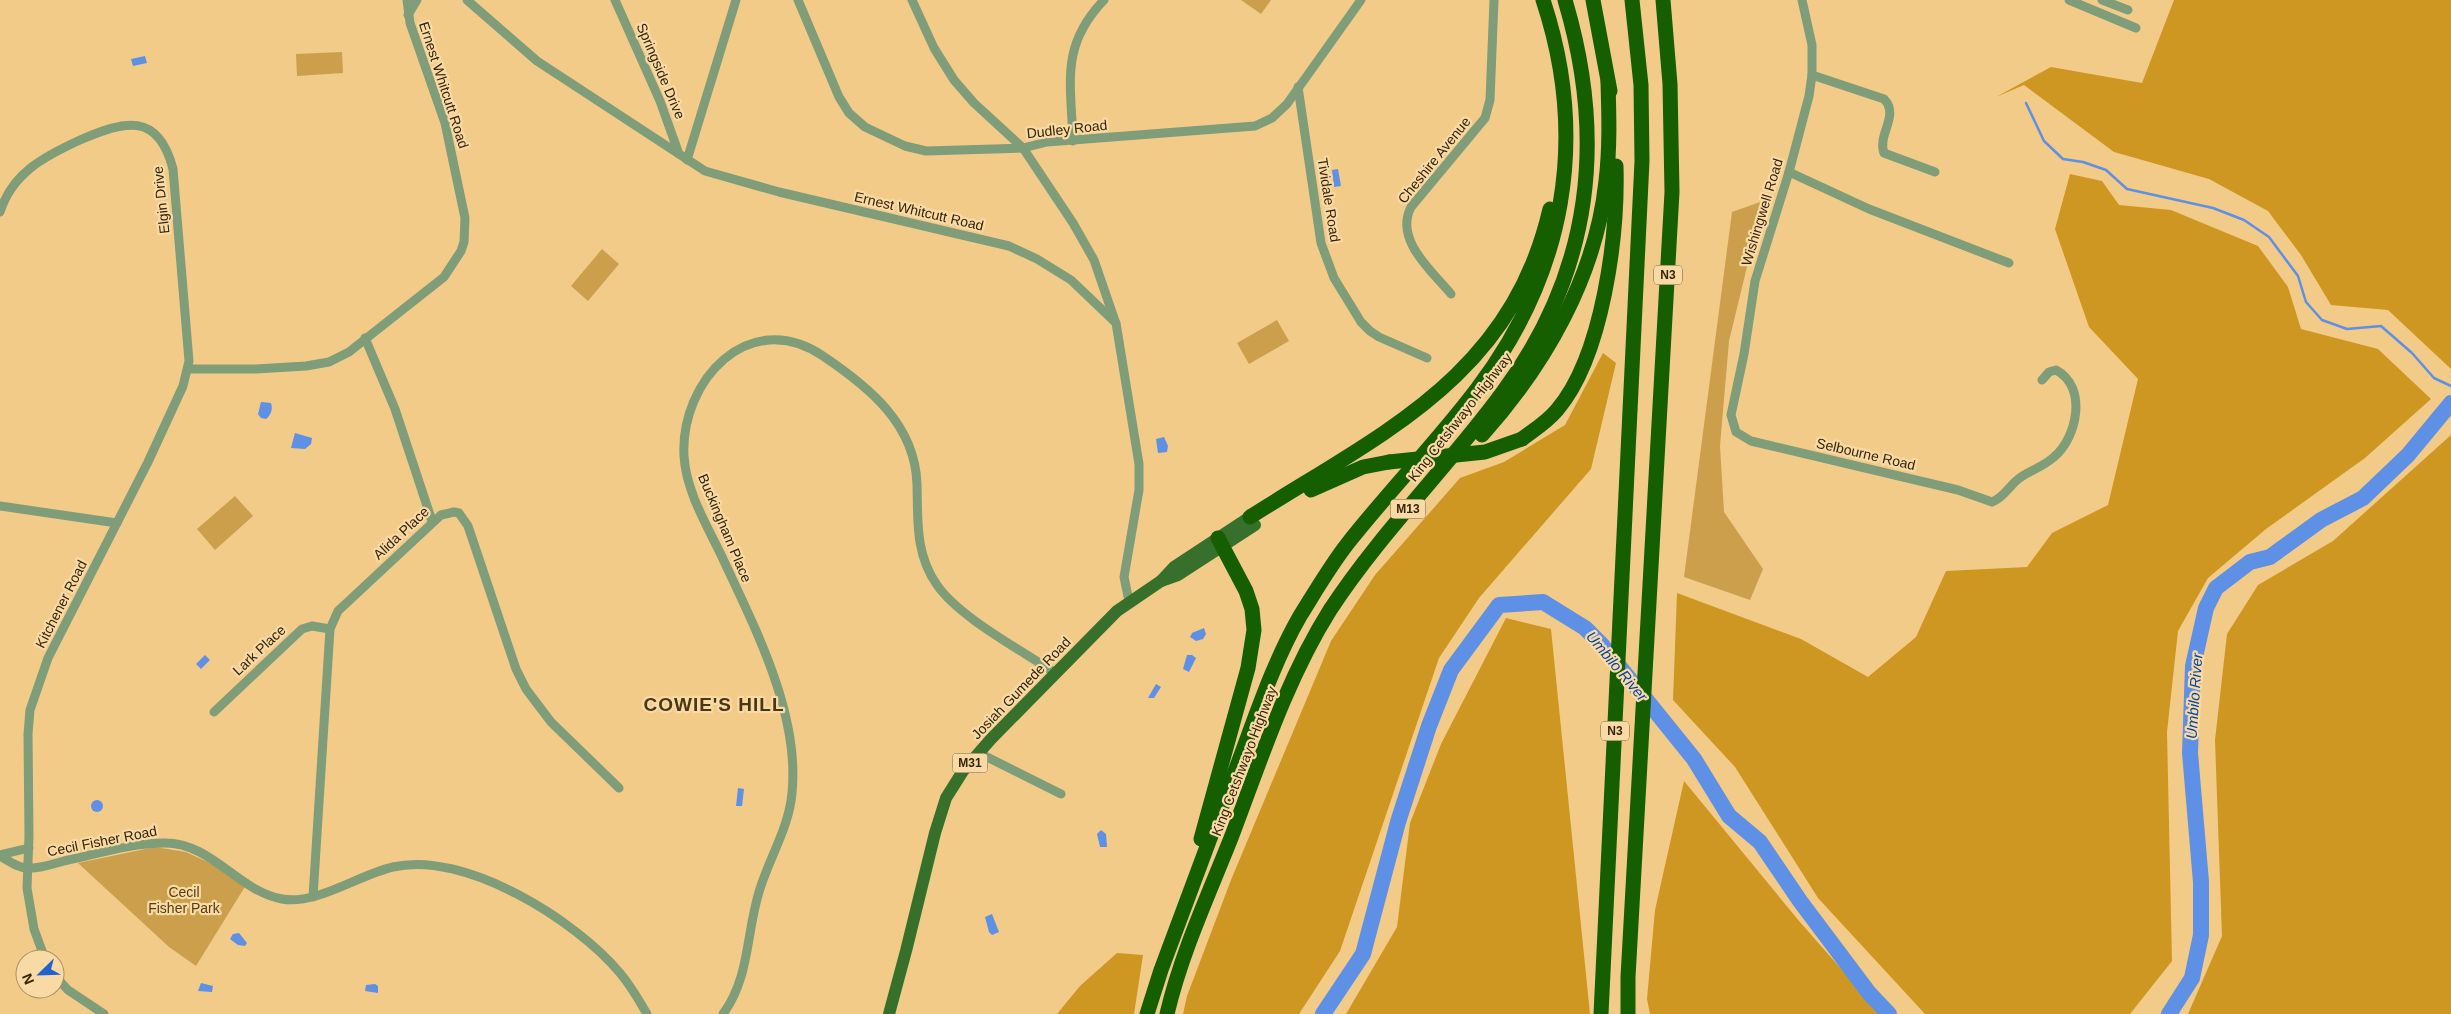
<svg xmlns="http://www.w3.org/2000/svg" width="2451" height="1014" font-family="Arial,sans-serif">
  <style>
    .green { fill: #cc9f4c }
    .forest { fill: #ce9721 }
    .water { fill: #5e90e5 }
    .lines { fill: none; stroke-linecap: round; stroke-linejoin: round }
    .stream { stroke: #5e90e5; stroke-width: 2.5 }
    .river { stroke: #5e90e5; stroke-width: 16 }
    .street { stroke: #7f9d79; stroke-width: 9 }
    .primary { stroke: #37702b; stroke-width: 12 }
    .highway { stroke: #155f00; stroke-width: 15 }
    .highway-bridge { stroke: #155f00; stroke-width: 15 }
    .labels { text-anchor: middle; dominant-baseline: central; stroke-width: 4.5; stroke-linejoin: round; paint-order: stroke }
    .shield { fill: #f9daa5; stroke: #6f5b38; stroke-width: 1 }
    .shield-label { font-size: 12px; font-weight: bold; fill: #342509 }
    .street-label { font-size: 14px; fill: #342509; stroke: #f9daa5 }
    .park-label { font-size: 14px; fill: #553e12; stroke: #f9daa5 }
    .water-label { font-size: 15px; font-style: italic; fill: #0544a7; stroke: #f9daa5 }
    .district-label { font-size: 19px; font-weight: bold; letter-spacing: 1px; fill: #4a3714; stroke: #f9daa5 }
  </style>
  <rect width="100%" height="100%" fill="#f2cb89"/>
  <g class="green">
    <polygon points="1241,0 1271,0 1261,14"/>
    <polygon points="342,52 343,73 297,76 296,54"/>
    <polygon points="1763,201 1729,341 1720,446 1724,512 1763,569 1750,600 1684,577 1732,212"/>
    <polygon points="602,249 619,264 588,301 571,286"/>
    <polygon points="1277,320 1289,341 1249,364 1237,343"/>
    <polygon points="235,496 253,516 215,550 197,529"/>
    <polygon points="155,847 186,852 214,865 246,885 196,966 169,947 78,863"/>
  </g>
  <g class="forest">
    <polygon points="2174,0 2451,0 2451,369 2388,310 2331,305 2301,255 2268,211 2209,179 2114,152 2024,85 1996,97 2051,67 2142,83"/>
    <polygon points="2070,174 2102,181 2119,205 2171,210 2258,246 2288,287 2301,329 2378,349 2431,399 2365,458 2266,529 2208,578 2178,631 2167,732 2172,961 2130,1014 1925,1014 1818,898 1735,767 1673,700 1677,593 1801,639 1868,677 1916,637 1946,571 2027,567 2052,533 2108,505 2138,379 2089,327 2055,229"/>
    <polygon points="1603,353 1616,363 1591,469 1479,598 1439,658 1340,951 1299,1014 1183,1014 1187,996 1231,880 1331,641 1375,575 1460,478 1504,462 1565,425"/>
    <polygon points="2451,435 2451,1014 2188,1014 2222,936 2215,740 2227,634 2258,585 2333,541"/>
    <polygon points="1506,618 1551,629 1590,1014 1346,1014 1397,927 1410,823 1441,744"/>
    <polygon points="1684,781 1799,921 1881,1014 1650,1014 1647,999 1655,910"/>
    <polygon points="1117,953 1143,955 1134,1014 1057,1014 1080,986"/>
  </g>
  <g class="water">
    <polygon points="145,56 147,63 133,66 131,59"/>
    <polygon points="1338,169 1341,186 1334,187 1332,170"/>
    <path d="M261 402 271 403C273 409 271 415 266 419L261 418 258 414Z"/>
    <polygon points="295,433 312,438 311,444 305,449 291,448"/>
    <polygon points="1164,437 1168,446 1167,452 1158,453 1156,439"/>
    <polygon points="1204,628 1206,634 1203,639 1196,641 1190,637 1192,633"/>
    <polygon points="205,655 210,660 201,669 196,664"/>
    <polygon points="1187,655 1192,655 1196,658 1189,672 1183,669"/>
    <polygon points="1156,684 1161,687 1154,698 1148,698"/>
    <polygon points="738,788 744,789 742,806 736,806"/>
    <circle cx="97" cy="806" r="6"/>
    <polygon points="1101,830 1106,834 1107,847 1100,847 1097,834"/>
    <polygon points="992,914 999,932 992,935 989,932 985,917"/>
    <polygon points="239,933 247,943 245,946 238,945 230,939 233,934"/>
    <polygon points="201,983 213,986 212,992 198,991"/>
    <polygon points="375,984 378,986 378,993 365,991 366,985"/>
  </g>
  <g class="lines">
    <polyline class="stream" points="2026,103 2044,141 2063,159 2083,162 2106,170 2127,189 2213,208 2244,220 2269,237 2298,276 2306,302 2322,320 2347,329 2381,326 2412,353 2434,378 2451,386"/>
    <g class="river">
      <polyline points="1323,1014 1363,954 1398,822 1429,726 1451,670 1499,605 1543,602 1585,628 1602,645 1694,759 1729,816 1760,842 1800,901 1869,993 1889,1014"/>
      <polyline points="2169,1014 2192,978 2201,935 2201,882 2190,753 2193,666 2206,608 2216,588 2250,562 2270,557 2321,520 2363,498 2408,455 2451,403"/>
    </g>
    <g class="street">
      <polyline points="467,0 537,61 705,171 779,192 1009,246 1037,259 1071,280 1116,323 1139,464 1139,490 1124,577 1129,601"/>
      <polyline points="615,0 660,101 679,154"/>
      <polyline points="798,0 839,97 849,113 865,127 905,146 926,151 1023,148 1047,142 1255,126 1272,118 1287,104 1361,0"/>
      <polyline points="912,0 934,48 954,80 974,103 1023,148 1073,223 1094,260 1115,321"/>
      <path d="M1802 0 1812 45V75L1809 96 1789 172 1755 281 1744 354 1731 415 1736 432 1751 441 1958 490 1992 502C2005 497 2010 484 2021 477 2032 470 2044 466 2054 457 2077 438 2088 387 2056 370L2049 372 2042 380"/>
      <polyline points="2069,0 2136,28"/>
      <polyline points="2102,0 2128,10"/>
      <polyline points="408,15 417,0"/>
      <path d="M1812 75 1884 99C1900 115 1877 135 1884 153L1935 172"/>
      <polyline points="1298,87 1321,243 1334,278 1361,322 1370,331 1379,337 1427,358"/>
      <path d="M1073 141C1071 82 1060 46 1104 0"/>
      <polyline points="687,160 736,0"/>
      <polyline points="1789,172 1869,209 2009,263"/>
      <path d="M0 212C12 173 45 156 80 140 124 121 158 111 173 169L189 361 183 386 148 462 48 658 30 710 28 734 29 836 27 888 34 929 45 959"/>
      <path d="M1451 294C1432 271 1394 240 1411 207L1485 118 1490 100 1494 0"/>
      <polyline points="365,338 395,409 432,521"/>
      <polyline points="189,369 256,369 306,366 329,362 349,352 444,277 461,251 464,242 465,218 445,123 410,23 407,0"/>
      <polyline points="0,506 117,523"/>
      <polyline points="214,712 302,629 312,626 330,629"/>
      <polyline points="979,753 1061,794"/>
      <polyline points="0,855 29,848"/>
      <path d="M0 856C9 861 18 868 28 868 39 869 53 864 64 861 97 854 131 843 165 843 212 843 238 891 282 899 317 905 358 875 393 867 464 850 576 920 620 973 630 985 639 1000 647 1014"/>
      <polyline points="313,897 330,629 338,611 441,515 454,512 459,513 468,526 516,669 526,689 551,722 619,788"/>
      <polyline points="55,976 68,990 104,1014"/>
      <path d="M723 1014C750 977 746 934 759 892 769 858 789 828 792 793 800 714 755 628 723 559 708 527 686 492 684 456 680 381 749 306 823 356 869 387 915 424 917 484 918 520 915 554 937 585 960 618 1020 649 1055 673"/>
    </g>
    <g class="primary">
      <polyline points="1161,581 1178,575 1255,525"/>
      <polyline points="889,1014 906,951 935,833 946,798 963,771 991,739 1117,611 1161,581 1174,567 1250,517"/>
    </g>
    <g class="highway">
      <polyline points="1593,0 1610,91"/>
      <path d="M1482 435C1545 365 1596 276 1606 181 1610 148 1609 115 1608 82"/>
      <path d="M1522 439C1534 430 1547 422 1557 410 1603 356 1618 235 1616 166"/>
      <polyline points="1311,490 1363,467 1389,462"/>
      <path d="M1250 517C1382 433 1511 377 1550 209"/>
      <polyline points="1201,839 1248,668 1254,630 1252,609 1246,591 1218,538"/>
      <path d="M1147 1014 1161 970C1186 902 1212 834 1237 766 1256 716 1273 663 1300 616 1315 592 1330 566 1348 543 1389 491 1436 443 1477 389 1565 273 1589 139 1543 0"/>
      <path d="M1167 1014C1181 954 1208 896 1231 838 1260 762 1286 680 1330 610 1381 532 1448 467 1503 392 1591 273 1607 141 1565 0"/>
      <polyline points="1601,1014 1642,161 1641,85 1632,0"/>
      <polyline points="1628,1014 1628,977 1672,192 1670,84 1663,0"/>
    </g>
    <polyline class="highway-bridge" points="1389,462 1485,452 1522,439"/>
  </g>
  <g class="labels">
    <g class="shield">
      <rect x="1654" y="265.5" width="28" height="19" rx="4"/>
      <rect x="1390.5" y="499.5" width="35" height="19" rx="4"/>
      <rect x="1601" y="721.5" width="28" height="19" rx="4"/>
      <rect x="952.5" y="753.5" width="35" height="19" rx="4"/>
    </g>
    <g class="shield-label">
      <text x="1668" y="275">N3</text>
      <text x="1408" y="509">M13</text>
      <text x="1615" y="731">N3</text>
      <text x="970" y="763">M31</text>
    </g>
    <g class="street-label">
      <text transform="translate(661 71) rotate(67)">Springside Drive</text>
      <text transform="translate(444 85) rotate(72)">Ernest Whitcutt Road</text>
      <text transform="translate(1067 129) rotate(-6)">Dudley Road</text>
      <text transform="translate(1434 160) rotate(-51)">Cheshire Avenue</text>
      <text transform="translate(161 200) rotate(-96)">Elgin Drive</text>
      <text transform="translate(1329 200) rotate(81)">Tividale Road</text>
      <text transform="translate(919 211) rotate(13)">Ernest Whitcutt Road</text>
      <text transform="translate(1762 212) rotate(-73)">Wishingwell Road</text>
      <text transform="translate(1460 417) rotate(-52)">King Cetshwayo Highway</text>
      <text transform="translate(1866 454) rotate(13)">Selbourne Road</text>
      <text transform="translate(725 528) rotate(67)">Buckingham Place</text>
      <text transform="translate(401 533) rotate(-43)">Alida Place</text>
      <text transform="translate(61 604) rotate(-63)">Kitchener Road</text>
      <text transform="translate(259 650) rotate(-43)">Lark Place</text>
      <text transform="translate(1021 688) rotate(-46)">Josiah Gumede Road</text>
      <text transform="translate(1244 761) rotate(-69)">King Cetshwayo Highway</text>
      <text transform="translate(102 841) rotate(-11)">Cecil Fisher Road</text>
    </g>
    <g class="park-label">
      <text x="184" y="892">Cecil<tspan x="184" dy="16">Fisher Park</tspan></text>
    </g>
    <g class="water-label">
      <text transform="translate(1617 666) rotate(50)">Umbilo River</text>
      <text transform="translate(2194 696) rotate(-86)">Umbilo River</text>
    </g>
    <g class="district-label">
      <text x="714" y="704">COWIE'S HILL</text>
    </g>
  </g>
  <g transform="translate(40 974) rotate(247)"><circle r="24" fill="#f9daa5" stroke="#aa9267"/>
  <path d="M0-4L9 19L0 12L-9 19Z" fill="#2162ce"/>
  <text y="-8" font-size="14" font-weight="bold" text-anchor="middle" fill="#342509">N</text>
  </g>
</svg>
